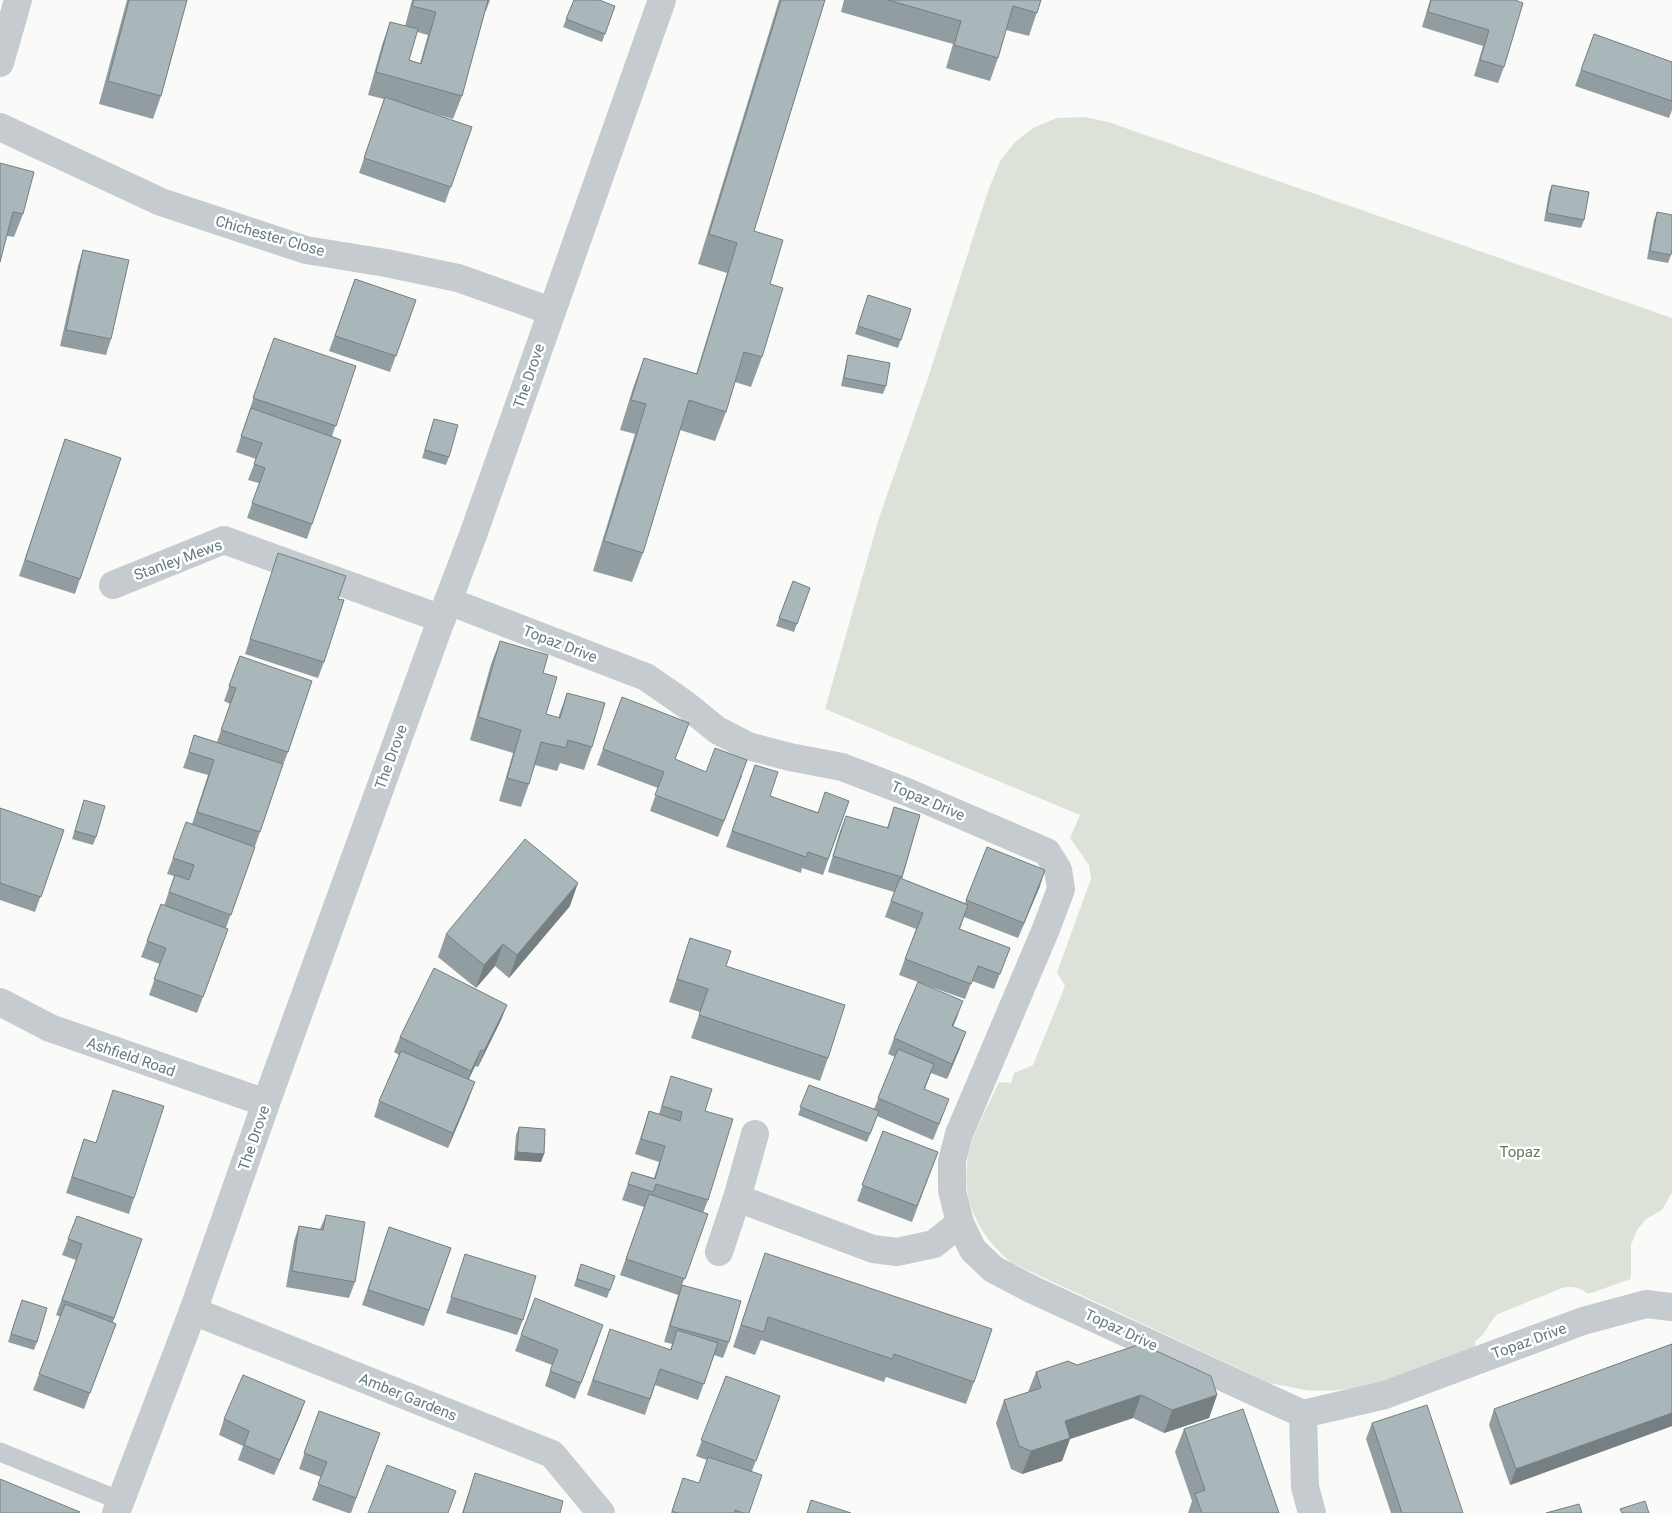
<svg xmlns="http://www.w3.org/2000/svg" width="1672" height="1513" font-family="Roboto,sans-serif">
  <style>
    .green { fill: #dde2d8 }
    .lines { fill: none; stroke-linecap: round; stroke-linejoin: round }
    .service { stroke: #c5cbce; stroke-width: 19 }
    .minor { stroke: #c5cbce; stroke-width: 28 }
    .wall { fill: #919da0; fill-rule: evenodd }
    .shaded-wall { fill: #767f82 }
    .building { fill: #a9b6ba; stroke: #767f82 }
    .labels { text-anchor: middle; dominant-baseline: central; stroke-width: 5; stroke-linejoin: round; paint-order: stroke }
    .street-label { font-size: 15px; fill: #627a85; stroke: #fff }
    .park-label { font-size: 15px; fill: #66775e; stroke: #fff }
  </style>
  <rect width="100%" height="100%" fill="#fafaf8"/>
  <path class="green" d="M1084 117 1108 122 1672 318V1192L1662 1210 1646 1219 1637 1230 1631 1245V1279L1588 1294C1579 1287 1573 1286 1562 1288L1498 1314C1488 1322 1487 1334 1475 1341L1476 1351C1422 1369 1363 1396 1305 1390 1293 1388 1282 1385 1270 1383L1012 1263C975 1233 957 1192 971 1145 977 1125 990 1102 999 1082L1011 1083 1014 1073 1033 1065 1065 986 1057 972 1091 879 1089 865 1070 838 1080 815 825 709 879 518 929 375 987 194 1000 161 1015 142 1033 128 1057 118Z"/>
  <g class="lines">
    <polyline class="service" points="0,1452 121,1501"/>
    <g class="minor">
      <polyline points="0,63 18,0"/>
      <polyline points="0,127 161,202 306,250 386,263 458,278 551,311"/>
      <polyline points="113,585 224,540 442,619"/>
      <polyline points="448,601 646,677 685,704 717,730 748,746 790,757 842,767 907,792 1047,852 1058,870 1061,889 1046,929 959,1134 952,1161 952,1190 960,1223"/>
      <polyline points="0,1002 50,1028 266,1103"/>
      <polyline points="755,1134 737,1198 873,1249 897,1252 934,1244 960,1223 973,1250 993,1269 1031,1289 1303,1414 1385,1395 1583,1321 1646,1304 1672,1307"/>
      <polyline points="719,1252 737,1198"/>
      <polyline points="193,1311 552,1454 601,1513"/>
      <polyline points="1303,1414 1305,1487 1312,1513"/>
      <polyline points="116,1513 193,1311 266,1103 448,601 473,535 662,0"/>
    </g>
  </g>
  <g class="wall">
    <polygon points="127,0 187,0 161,96 153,119 99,104"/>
    <path d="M412 0H490L486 11H485L462 96 453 119 422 110 472 127 445 203 359 173 384 99 368 95 382 45 390 22 405 26ZM417 32 428 35 420 63 409 60Z"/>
    <polygon points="574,0 615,6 602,42 563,27"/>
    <polygon points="779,0 825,0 754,231 770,284 762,357 751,387 735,382 726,412 715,441 680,430 643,553 632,582 593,571 635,434 620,430 633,388 644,358 696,374 727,273 698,264"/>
    <polygon points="844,0 1041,0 1029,36 1006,30 998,58 990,81 946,68 953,44 841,12"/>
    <polygon points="1430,0 1515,0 1504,67 1498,83 1474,76 1483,46 1422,27"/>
    <polygon points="1594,34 1672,62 1672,110 1669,118 1575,86"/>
    <polygon points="0,163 23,214 14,237 7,236"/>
    <polygon points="1552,185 1584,220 1581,228 1544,221 1549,193"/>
    <polygon points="1657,212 1671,255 1668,263 1647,259 1654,220"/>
    <polygon points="83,250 111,339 106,355 60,346 78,266"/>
    <polygon points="355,279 416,300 390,372 329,351"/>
    <polygon points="868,295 911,309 898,348 855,334"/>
    <polygon points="268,353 356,366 332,436 341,440 307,539 247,518 259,483 248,480 256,459 236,452"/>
    <polygon points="848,355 886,386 883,394 841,386 846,363"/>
    <polygon points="434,419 449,457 446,465 422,458"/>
    <polygon points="65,439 80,579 75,594 19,576"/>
    <polygon points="278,553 338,599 324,662 318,678 245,654"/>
    <polygon points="793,581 810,588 794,632 776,626"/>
    <polygon points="500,641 543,673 546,714 558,718 567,693 592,747 584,770 560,763 557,771 535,765 529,784 521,807 499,801 513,753 470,740 491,664"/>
    <polygon points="240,656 288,752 282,768 281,768 260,832 226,928 228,929 197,1013 149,995 160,964 141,957 161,904 164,906 174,876 167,874 173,858 192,824 208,775 183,768 189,751 194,735 217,742 230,704 224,701"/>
    <polygon points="622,697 675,759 706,772 742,776 718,837 650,811 658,788 597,765"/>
    <polygon points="755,765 770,796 817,812 849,801 823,875 802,868 801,873 726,847"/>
    <polygon points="84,800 96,837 93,845 72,839"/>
    <polygon points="894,807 920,815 902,879 965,903 987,847 1040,886 1018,938 964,917 960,929 1010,948 994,989 972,981 965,999 920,983 957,1017 953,1027 960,1048 947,1079 931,1073 925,1089 943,1115 933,1140 877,1116 867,1142 798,1115 809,1085 874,1109 895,1057 888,1054 894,1038 918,982 899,975 916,929 885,917 894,892 828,872 840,831 846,816 887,828"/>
    <polygon points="0,808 64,830 35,912 0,900"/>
    <polygon points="570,906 509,978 495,966 476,988 438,957 446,934"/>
    <polygon points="690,938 726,966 828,1058 820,1081 691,1038 700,1012 669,1002"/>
    <polygon points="507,1005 501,1020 478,1067 475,1066 469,1079 469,1098 448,1148 374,1117 379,1101 399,1055 394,1052 400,1037"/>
    <polygon points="671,1076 705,1111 708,1200 703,1213 708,1214 682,1285 729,1342 723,1358 714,1355 698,1400 655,1385 645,1415 587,1395 610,1329 670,1350 672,1344 664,1342 678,1295 620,1275 644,1207 622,1200 632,1172 654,1178 659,1162 635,1154 649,1111 659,1114"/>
    <polygon points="113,1090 134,1198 129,1214 66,1193 84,1139 96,1143"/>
    <polygon points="519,1127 544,1154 541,1162 514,1160 516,1135"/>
    <polygon points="883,1131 938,1152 912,1222 857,1201"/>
    <polygon points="326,1215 355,1282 349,1298 286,1287 294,1241 299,1226 320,1229"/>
    <polygon points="77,1216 142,1239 113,1322 116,1324 84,1409 33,1390 61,1317 56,1315 76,1260 62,1255"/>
    <polygon points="389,1227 451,1248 424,1326 362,1305"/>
    <polygon points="765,1253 974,1382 966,1404 886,1377 884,1382 761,1340 755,1355 733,1347"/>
    <polygon points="465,1254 523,1320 517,1335 446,1313"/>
    <polygon points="581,1264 615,1276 607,1298 574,1286"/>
    <polygon points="19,1308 37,1342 34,1350 8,1342"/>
    <polygon points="521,1335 598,1340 575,1399 545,1386 552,1365 515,1351"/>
    <polygon points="1672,1344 1672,1426 1510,1485 1489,1425 1494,1409"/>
    <polygon points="1077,1365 1217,1395 1209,1418 1164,1433 1133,1418 1070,1439 1062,1461 1022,1474 1011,1469 996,1423 1004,1400 1028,1392 1036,1372"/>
    <polygon points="726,1376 780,1396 752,1471 749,1513 671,1513 683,1478 699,1483 707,1460 696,1456"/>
    <polygon points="305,1401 299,1417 274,1475 238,1460 243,1446 219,1435 224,1419"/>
    <polygon points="319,1411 380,1433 351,1513 348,1513 312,1500 321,1477 299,1469"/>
    <polygon points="1372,1423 1463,1513 1391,1513 1366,1439"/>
    <polygon points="1184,1429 1279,1513 1188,1513 1192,1501 1175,1452"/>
    <polygon points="475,1473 560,1513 462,1513"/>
  </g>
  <g class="shaded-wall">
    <polygon points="1045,870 1040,886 1018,938 1024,923"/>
    <polygon points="578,883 570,906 509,978 517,955"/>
    <polygon points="503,944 495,966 476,988 484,965"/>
    <polygon points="963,1001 957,1017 946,1042 952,1026"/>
    <polygon points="507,1005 501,1020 478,1067 484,1051"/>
    <polygon points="966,1032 960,1048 947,1079 952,1064"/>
    <polygon points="481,1050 475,1066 465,1087 471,1071"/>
    <polygon points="475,1082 469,1098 448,1148 453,1133"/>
    <polygon points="517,1152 544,1154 541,1162 514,1160"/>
    <polygon points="1141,1395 1133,1418 1070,1439 1062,1461 1022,1474 1031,1451 1065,1421"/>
    <polygon points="1217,1395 1209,1418 1164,1433 1172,1410"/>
    <polygon points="305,1401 299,1417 274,1475 280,1460"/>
    <polygon points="1672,1413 1672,1426 1510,1485 1516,1469"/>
  </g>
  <g class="building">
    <polygon points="129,0 187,0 161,96 108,81"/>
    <polygon points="414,0 488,0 462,96 376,72 390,22 418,29 409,60 421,64 436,12 412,6"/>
    <polygon points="574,0 599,0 615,6 605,34 566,19"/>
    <polygon points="781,0 825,0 754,231 783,240 770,284 783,288 762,357 744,352 726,412 689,400 643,553 604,541 646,404 631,400 644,358 697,374 737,243 709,234"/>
    <polygon points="888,0 1041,0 1037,13 1013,6 998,58 954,45 961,21"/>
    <polygon points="1431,0 1515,0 1523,3 1504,67 1480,60 1489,30 1428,12"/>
    <polygon points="1594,34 1672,62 1672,101 1581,70"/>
    <polygon points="385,97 472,127 451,187 364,158"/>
    <polygon points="0,163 34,172 23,214 13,212 0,262"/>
    <polygon points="1552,185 1589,192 1584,220 1547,213"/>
    <polygon points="1657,212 1672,215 1672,249 1671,255 1650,251"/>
    <polygon points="83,250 129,260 111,339 66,330"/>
    <polygon points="355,279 416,300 396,356 335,336"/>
    <polygon points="868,295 911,309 901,340 858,326"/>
    <polygon points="274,338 356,366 336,426 253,398"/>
    <polygon points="848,355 890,363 886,386 844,378"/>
    <polygon points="251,408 341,440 312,524 252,503 265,468 254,464 262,443 241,436"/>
    <polygon points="434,419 458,425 449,457 425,450"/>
    <polygon points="65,439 121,458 80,579 25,560"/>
    <polygon points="278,553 346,576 338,599 344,600 324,662 250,639"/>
    <polygon points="793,581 810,588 797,624 779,618"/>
    <polygon points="500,641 548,655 543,673 557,677 546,714 560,718 567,693 605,703 592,747 568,740 566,748 541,742 529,784 507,778 521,730 478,717"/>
    <polygon points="240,656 312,681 288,752 221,730 236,688 229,686"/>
    <polygon points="622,697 689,723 675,759 706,772 715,748 747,760 724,821 655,795 664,772 603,749"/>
    <polygon points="194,735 283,764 260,832 197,812 214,760 189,752"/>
    <polygon points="755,765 778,772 770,796 818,813 825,792 849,801 828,859 808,852 806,857 732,831"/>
    <polygon points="84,800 105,806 96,837 75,831"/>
    <polygon points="894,807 920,815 902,877 833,856 846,816 888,828"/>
    <polygon points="0,808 64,830 41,897 0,883"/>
    <polygon points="186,822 255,847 231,915 169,892 175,875 189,880 194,865 173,858"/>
    <polygon points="525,839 578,883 517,955 503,944 484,965 446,934"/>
    <polygon points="987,847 1045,870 1024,923 966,900"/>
    <polygon points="900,878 968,905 959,929 1010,948 1000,974 978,966 971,984 905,959 923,913 891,901"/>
    <polygon points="161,904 228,929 203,997 154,979 166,948 147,941"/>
    <polygon points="690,938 731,951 726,966 845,1005 828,1058 699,1015 708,989 677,979"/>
    <polygon points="434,968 507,1005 484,1051 481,1050 471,1071 400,1037"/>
    <polygon points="918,982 963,1001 952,1026 966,1032 952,1064 894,1038"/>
    <polygon points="898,1049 934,1064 924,1089 949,1099 939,1124 878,1098"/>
    <polygon points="401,1051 475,1082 453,1133 379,1101"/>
    <polygon points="671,1076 712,1089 705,1111 733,1119 708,1200 656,1184 653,1192 628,1184 632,1172 655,1179 665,1146 641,1139 649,1111 680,1121 682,1112 662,1106"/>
    <polygon points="809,1085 879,1111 870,1134 800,1107"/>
    <polygon points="113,1090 164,1106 134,1198 72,1177 84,1139 96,1143"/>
    <polygon points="519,1127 545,1129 544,1154 517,1152"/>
    <polygon points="883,1131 938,1152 917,1206 862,1185"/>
    <polygon points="649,1194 708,1214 685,1279 626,1259"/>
    <polygon points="326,1215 365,1222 355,1282 292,1271 299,1226 323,1230"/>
    <polygon points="77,1216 142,1239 114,1318 62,1300 82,1244 68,1239"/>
    <polygon points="389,1227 451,1248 429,1310 368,1290"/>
    <polygon points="765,1253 992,1329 974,1382 894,1354 892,1359 768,1317 764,1332 741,1325"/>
    <polygon points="465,1254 536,1276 523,1320 451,1297"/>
    <polygon points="581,1264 615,1276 610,1290 577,1279"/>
    <polygon points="682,1285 741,1301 729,1342 670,1326"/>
    <polygon points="535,1298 603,1325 581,1383 550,1371 558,1350 521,1335"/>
    <polygon points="22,1300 47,1308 37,1342 11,1334"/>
    <polygon points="65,1304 116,1324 90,1393 39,1374"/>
    <polygon points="610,1329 671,1350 677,1330 718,1343 704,1384 660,1369 650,1399 593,1380"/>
    <polygon points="1141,1344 1211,1376 1217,1395 1172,1410 1141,1395 1065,1421 1070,1438 1031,1451 1019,1446 1004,1400 1041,1388 1036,1372 1068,1361 1077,1365"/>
    <polygon points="1672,1344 1672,1413 1516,1469 1494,1409"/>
    <polygon points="243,1375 305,1401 280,1460 244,1445 249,1431 224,1419"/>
    <polygon points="726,1376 780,1396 756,1461 701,1440"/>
    <polygon points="1427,1405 1463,1513 1402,1513 1372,1423"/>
    <polygon points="1243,1409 1279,1513 1202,1513 1195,1494 1205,1490 1184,1429"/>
    <polygon points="319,1411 380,1433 356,1498 318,1484 327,1462 304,1453"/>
    <polygon points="708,1457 762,1475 749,1513 743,1513 735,1510 734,1513 677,1513 672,1511 683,1478 699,1483"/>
    <polygon points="387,1465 456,1491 448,1513 368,1513"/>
    <polygon points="475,1473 563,1501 560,1513 463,1513"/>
    <polygon points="0,1479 80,1512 79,1513 0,1513"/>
    <polygon points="811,1500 851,1513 807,1513"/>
    <polygon points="1645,1501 1649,1513 1622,1513 1620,1509"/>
    <polygon points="1579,1504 1582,1513 1546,1513"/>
  </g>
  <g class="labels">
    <g class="street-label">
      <text transform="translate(270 236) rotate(16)">Chichester Close</text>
      <text transform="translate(529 376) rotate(-71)">The Drove</text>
      <text transform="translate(178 560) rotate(-20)">Stanley Mews</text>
      <text transform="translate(560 644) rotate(21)">Topaz Drive</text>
      <text transform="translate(391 757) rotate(-70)">The Drove</text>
      <text transform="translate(928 801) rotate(23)">Topaz Drive</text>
      <text transform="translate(131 1057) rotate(19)">Ashfield Road</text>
      <text transform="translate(254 1138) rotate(-71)">The Drove</text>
      <text transform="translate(1121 1330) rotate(25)">Topaz Drive</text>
      <text transform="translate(1529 1341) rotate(-20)">Topaz Drive</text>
      <text transform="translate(408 1397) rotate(22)">Amber Gardens</text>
    </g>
    <g class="park-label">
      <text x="1520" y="1152">Topaz</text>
    </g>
  </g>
</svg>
